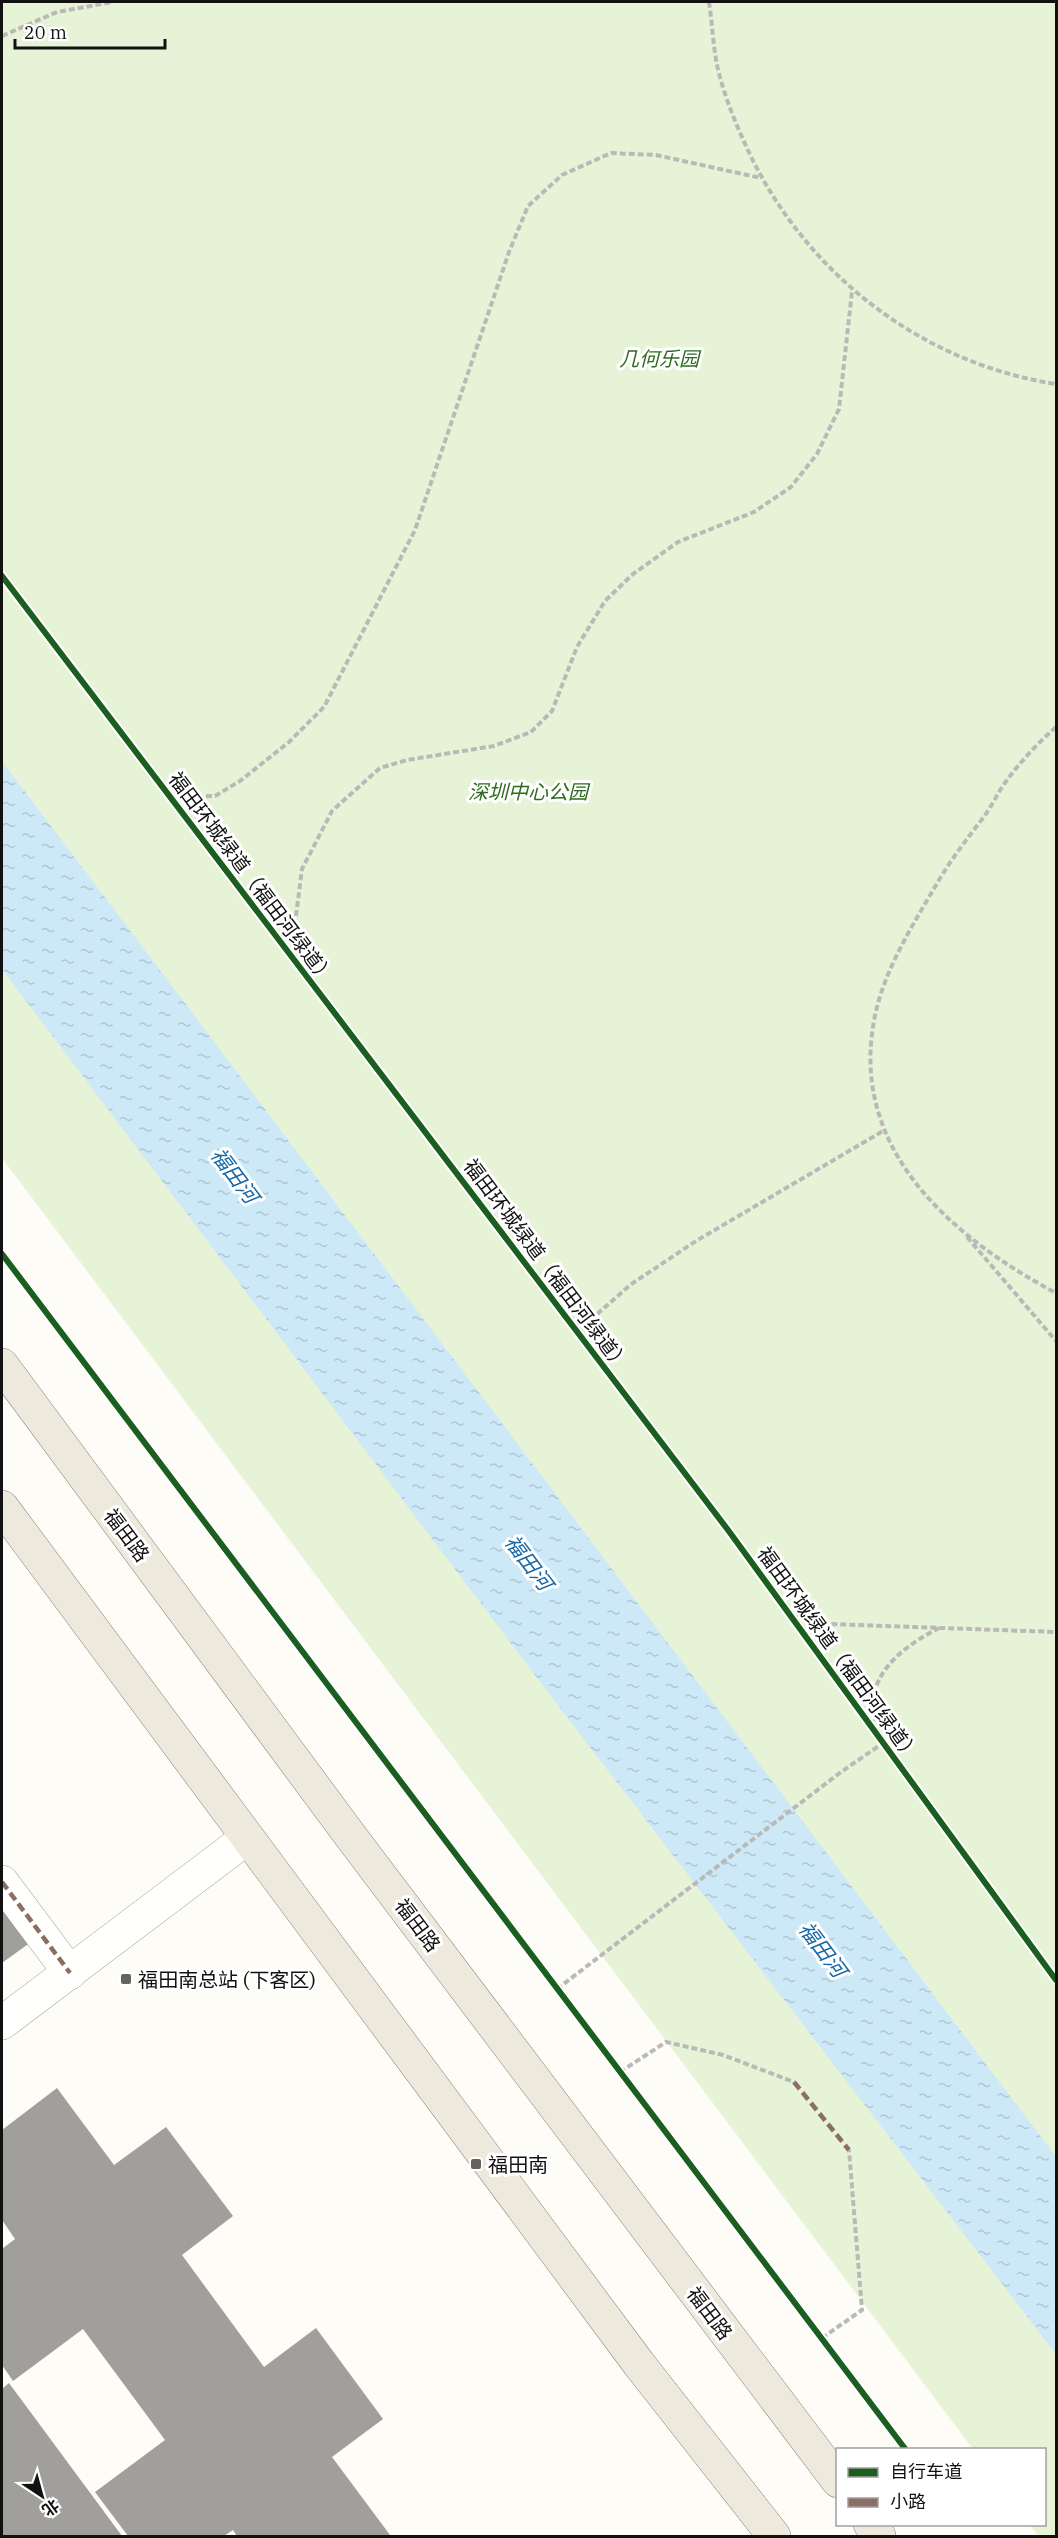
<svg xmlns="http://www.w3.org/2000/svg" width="1058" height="2538" font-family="'IBM Plex Serif','Noto Sans SC',serif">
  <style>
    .park { fill: #e7f3d7 }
    .water { fill: url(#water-ripples) }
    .building { fill: #a19f9c }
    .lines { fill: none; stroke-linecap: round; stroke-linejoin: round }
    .minor-casing { stroke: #979795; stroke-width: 34 }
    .major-casing { stroke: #858482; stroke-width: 34 }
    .path { stroke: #b9b9b8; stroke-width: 4; stroke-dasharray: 6 3; stroke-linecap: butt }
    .minor { stroke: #fffffe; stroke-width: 33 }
    .major { stroke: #ede9dc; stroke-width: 33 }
    .quiet { stroke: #8d6e63; stroke-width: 4.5; stroke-dasharray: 9 4.5; stroke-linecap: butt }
    .cycleway-casing { stroke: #fff; stroke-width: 10 }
    .cycleway { stroke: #1b5e20; stroke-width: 6 }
    .poi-dot { fill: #646362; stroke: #fff; stroke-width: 2 }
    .labels { text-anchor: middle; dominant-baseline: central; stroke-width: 6; stroke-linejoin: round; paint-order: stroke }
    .park-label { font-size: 20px; font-style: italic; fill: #2f6b1f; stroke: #fff }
    .street-label { font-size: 20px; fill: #111; stroke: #fff }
    .poi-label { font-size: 20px; fill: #111; stroke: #fff; text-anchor: start }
    .water-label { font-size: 21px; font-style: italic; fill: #1768a6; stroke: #fff }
  </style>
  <defs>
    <pattern id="water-ripples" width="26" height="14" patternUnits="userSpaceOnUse" patternTransform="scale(1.5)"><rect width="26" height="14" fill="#cde8f7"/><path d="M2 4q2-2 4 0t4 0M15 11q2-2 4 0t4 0" fill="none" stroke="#afc6d3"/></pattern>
  </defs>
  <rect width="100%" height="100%" fill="#fdfcf7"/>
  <polygon class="park" points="2,2 1056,2 1056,2536 1039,2536 1030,2525 1044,2524 1044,2450 973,2449 2,1158"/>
  <polygon class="water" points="2,761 1056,2157 1056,2354 553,1699 2,969"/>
  <g class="building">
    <polygon points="2,1902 31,1942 2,1963"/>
    <polygon points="57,2088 114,2165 166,2127 233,2216 182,2255 264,2367 316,2328 383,2419 332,2457 390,2535 388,2536 237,2536 233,2530 224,2536 128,2536 95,2492 165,2440 83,2329 13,2381 2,2365 2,2249 15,2239 2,2220 2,2130"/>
    <polygon points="9,2383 122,2536 2,2536 2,2389"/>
  </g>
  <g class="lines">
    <g class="minor-casing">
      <g id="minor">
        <polyline points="2,1882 70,1973"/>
        <polyline points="2,2023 247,1838"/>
      </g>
    </g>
    <g class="major-casing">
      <g id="major">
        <polyline points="2,1365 349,1834 838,2481"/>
        <polyline points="2,1507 639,2364 774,2536"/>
        <polyline points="870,2524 879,2536"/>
      </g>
    </g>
    <g class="path">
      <path d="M709 2C712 22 713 44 717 65 723 92 734 120 746 146 803 271 919 363 1056 384"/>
      <polyline points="2,36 57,12 113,2"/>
      <path d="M1056 727C1039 742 1021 761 1007 780 998 792 992 806 983 818 966 840 950 861 936 885 914 923 888 964 877 1007 843 1143 947 1235 1056 1293"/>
      <polyline points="170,797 215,796 240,781 289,742 324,707 415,530 509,252 528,206 562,175 611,153 656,155 761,178"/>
      <polyline points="317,990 292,947 302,869 332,811 380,768 407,760 494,746 531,732 552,711 577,647 605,601 633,574 678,542 754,512 791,487 817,454 839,409 852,291"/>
      <polyline points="967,1237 1056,1341"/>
      <polyline points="577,1332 630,1285 696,1241 883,1131"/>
      <polyline points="788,1612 829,1624 1056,1632"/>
      <path d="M557 1989 841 1772 883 1743C880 1732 873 1718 873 1707 872 1668 910 1643 939 1628"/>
      <polyline points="620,2072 666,2042 723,2055 794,2082"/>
      <polyline points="822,2338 862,2310 849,2150"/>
    </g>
    <use href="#minor" class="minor"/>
    <use href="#major" class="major"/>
    <g class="quiet">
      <polyline points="2,1882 70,1973"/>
      <polyline points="794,2082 849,2150"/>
    </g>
    <g class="cycleway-casing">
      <g id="cycleway">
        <polyline points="2,576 728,1530 1056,1980"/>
        <polyline points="2,1254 906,2450"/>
      </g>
    </g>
    <use href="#cycleway" class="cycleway"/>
  </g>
  <g class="poi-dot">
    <rect x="120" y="1973" width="12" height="12" rx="3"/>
    <rect x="470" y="2158" width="12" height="12" rx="3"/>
  </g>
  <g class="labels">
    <g class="park-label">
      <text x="659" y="358">几何乐园</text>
      <text x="528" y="791">深圳中心公园</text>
    </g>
    <g class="street-label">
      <text transform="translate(252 878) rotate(53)">福田环城绿道（福田河绿道）</text>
      <text transform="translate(547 1265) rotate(53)">福田环城绿道（福田河绿道）</text>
      <text transform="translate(127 1535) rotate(53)">福田路</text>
      <text transform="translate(839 1654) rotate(54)">福田环城绿道（福田河绿道）</text>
      <text transform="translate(418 1925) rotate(53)">福田路</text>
      <text transform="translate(710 2313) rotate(53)">福田路</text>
    </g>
    <g class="poi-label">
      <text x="138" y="1979">福田南总站 (下客区)</text>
      <text x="488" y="2164">福田南</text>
    </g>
    <g class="water-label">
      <text transform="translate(235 1175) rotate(53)">福田河</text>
      <text transform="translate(529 1562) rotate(53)">福田河</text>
      <text transform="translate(823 1949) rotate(53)">福田河</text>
    </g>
  </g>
  <rect width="1058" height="2538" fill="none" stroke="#111111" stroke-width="6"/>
  <rect x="836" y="2448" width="210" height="78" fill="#ffffff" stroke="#a0a0a0" stroke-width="1.5"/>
  <rect x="848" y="2468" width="30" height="9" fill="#1b5e20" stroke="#a0a0a0" stroke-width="1.5"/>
  <text x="890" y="2478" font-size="18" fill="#111111">自行车道</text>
  <rect x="848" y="2498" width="30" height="9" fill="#8d6e63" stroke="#a0a0a0" stroke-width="1.5"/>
  <text x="890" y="2508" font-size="18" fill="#111111">小路</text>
  <g transform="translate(42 2496) rotate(144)" stroke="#ffffff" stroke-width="4.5" paint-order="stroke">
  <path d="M0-4.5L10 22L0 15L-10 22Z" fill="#111111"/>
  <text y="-9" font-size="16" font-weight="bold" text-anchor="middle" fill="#111111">北</text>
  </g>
  <path d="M15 39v9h150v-9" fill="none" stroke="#111111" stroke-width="3"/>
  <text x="24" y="39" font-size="18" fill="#111111" stroke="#ffffff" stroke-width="4.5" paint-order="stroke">20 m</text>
</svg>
